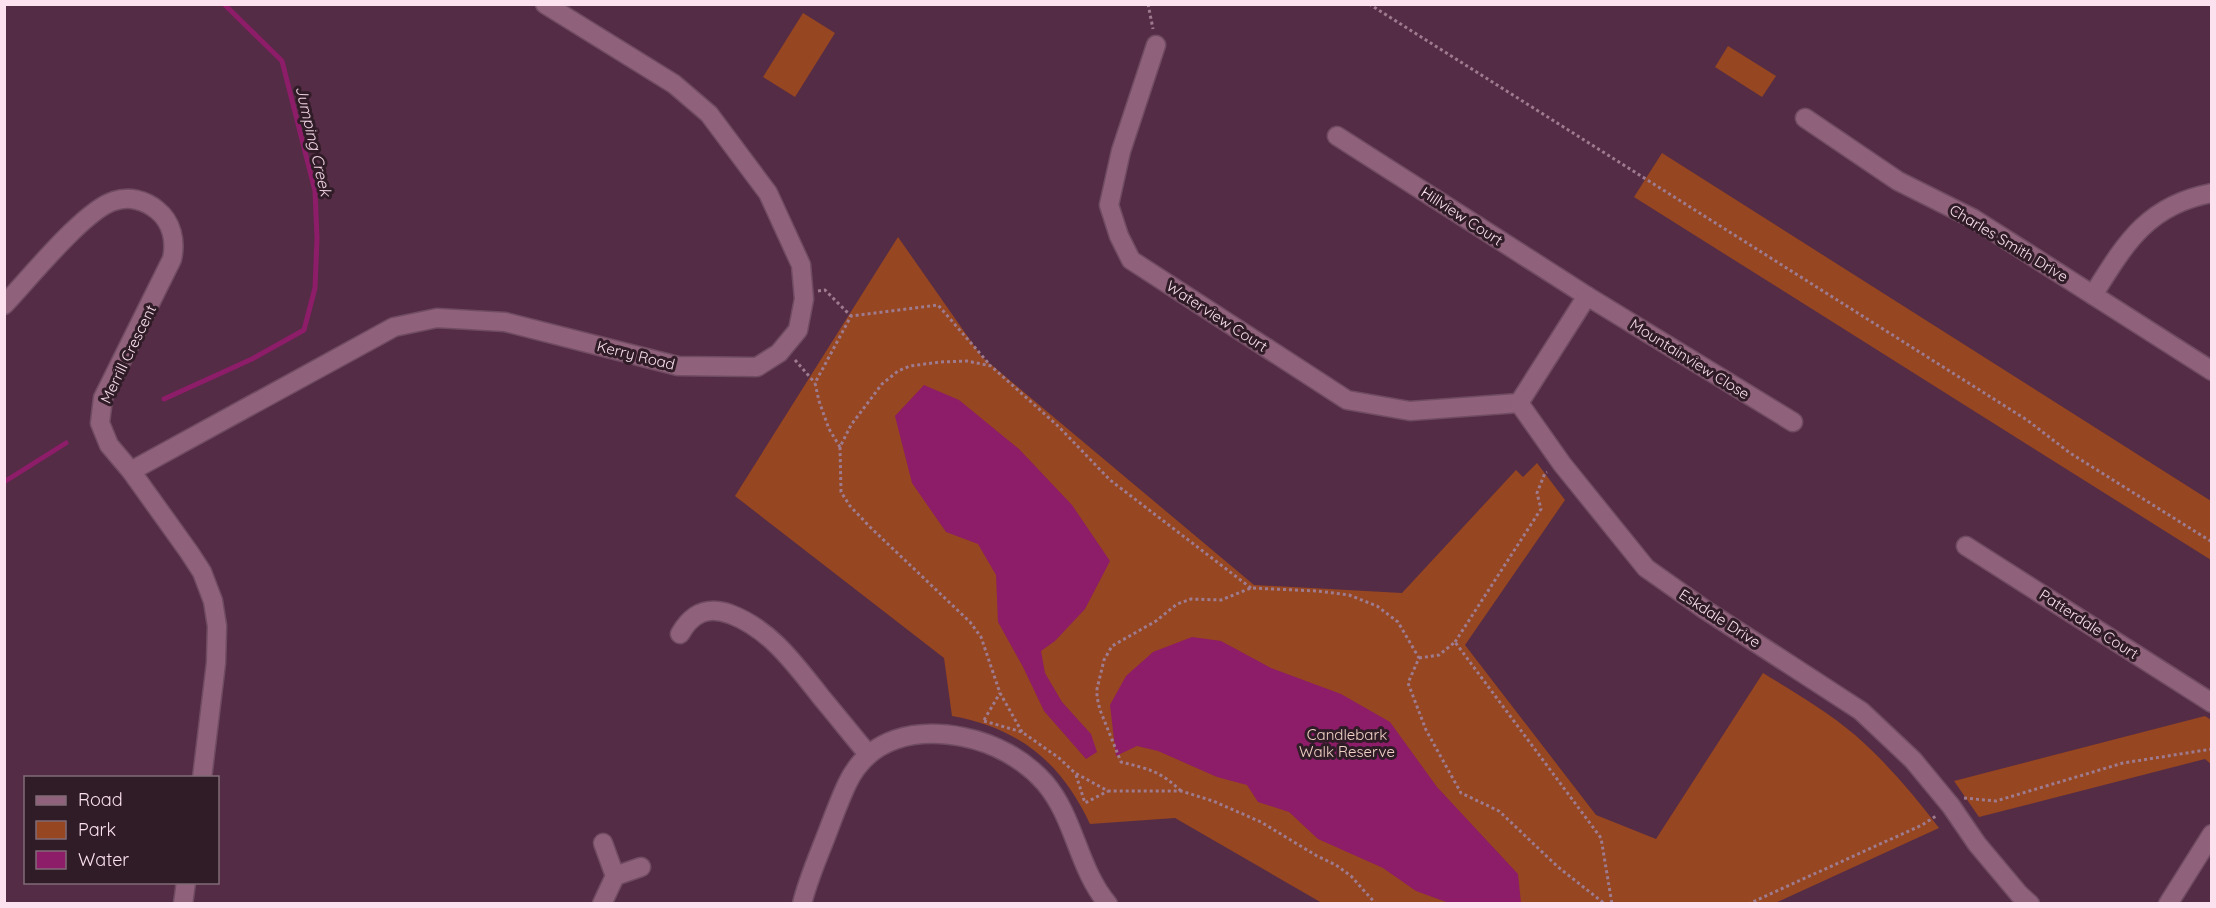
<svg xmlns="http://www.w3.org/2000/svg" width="2216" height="908" font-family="Quicksand,sans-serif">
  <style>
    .green { fill: #964620 }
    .water { fill: #8d1c69 }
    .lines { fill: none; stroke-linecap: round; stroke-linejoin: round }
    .stream { stroke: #8d1c69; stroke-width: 5 }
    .minor-casing { stroke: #704c62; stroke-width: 21 }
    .path { stroke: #9e7b8f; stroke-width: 3; stroke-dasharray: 3 3; stroke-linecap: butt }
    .minor { stroke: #8f617b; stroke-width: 18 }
    .labels { text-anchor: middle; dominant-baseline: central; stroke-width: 6; stroke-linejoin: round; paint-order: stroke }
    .street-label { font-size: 15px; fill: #fce1ef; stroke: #2f1c27 }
    .park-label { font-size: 15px; fill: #f2d3c6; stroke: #2f1c27 }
    .water-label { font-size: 16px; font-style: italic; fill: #f0d2e2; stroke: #2f1c27 }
  </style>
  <rect width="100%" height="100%" fill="#552c45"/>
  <g class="green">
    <polygon points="803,13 835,33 795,97 763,77"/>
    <polygon points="1728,46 1776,76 1762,97 1715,67"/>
    <polygon points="1662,153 2211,501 2211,560 1634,197"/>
    <path d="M898 237 982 357 1254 585 1402 593 1516 470 1523 477 1537 463 1565 500 1465 645 1596 815 1656 839 1763 673C1794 692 1827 711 1855 735 1887 763 1914 795 1939 828L1775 903H1322L1175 818 1090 824C1061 762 1019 728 952 716L944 658 735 496Z"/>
    <polygon points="2205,716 2211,720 2211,764 2205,759 1979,817 1954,781"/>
  </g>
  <g class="water">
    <polygon points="924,385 959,400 1019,449 1072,505 1110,561 1085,609 1055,641 1041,651 1045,673 1062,702 1091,734 1097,752 1086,759 1044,711 1023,667 998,622 996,575 978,544 946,532 912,483 895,416"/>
    <polygon points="1192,637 1221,641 1271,668 1341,694 1390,722 1437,787 1518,874 1521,903 1449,903 1416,891 1383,868 1318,839 1289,812 1258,802 1247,785 1217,777 1158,751 1137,746 1116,756 1110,705 1126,676 1153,652"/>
  </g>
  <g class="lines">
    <g class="stream">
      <polyline points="164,399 252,359 304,330 315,288 317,238 315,191 282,61 224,4"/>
      <polyline points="4,482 66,443"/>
    </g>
    <g class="minor-casing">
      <g id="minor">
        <polyline points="1156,45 1121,151 1109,205 1119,236 1131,260 1347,400 1410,411 1519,403"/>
        <polyline points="1805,118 1898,181 1974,219 2212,371"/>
        <polyline points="1337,136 1587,296 1793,422"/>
        <path d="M2093 295C2125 244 2147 205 2212 193"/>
        <polyline points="1587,296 1519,403 1562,464 1646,568 1704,609 1861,711 1913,760 1951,806 1977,844 2019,894 2030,904"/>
        <path d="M4 305C28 280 84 210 114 201 129 196 145 200 157 210 172 222 176 241 172 259L103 398 100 423 109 445 131 471 189 552 202 572 213 601 217 626 216 663 202 778"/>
        <polyline points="131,471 394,327 437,318 505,322 678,366 757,367 779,353 798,330 804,299 801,265 768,193 709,114 674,84 545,4"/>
        <polyline points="1966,546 2212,703"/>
        <path d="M680 634C692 613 707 606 730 614 770 629 795 664 821 697 837 716 852 735 868 754"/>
        <polyline points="603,843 615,876 641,867"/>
        <polyline points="183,904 186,882"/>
        <polyline points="602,904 615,876"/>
        <path d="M802 904C808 879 819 855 828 831 834 815 840 799 847 784 869 737 916 728 963 737 994 743 1024 759 1045 783 1075 818 1078 869 1108 904"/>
        <polyline points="2168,904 2212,834"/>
      </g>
    </g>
    <g class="path">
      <polyline points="1148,4 1153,29"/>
      <polyline points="1369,4 2027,420 2070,453 2212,542"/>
      <polyline points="818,291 825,290 851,316"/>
      <polyline points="795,360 815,383"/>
      <polyline points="840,447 829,429 819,401 815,383 851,316 938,305 990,365"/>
      <polyline points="1455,642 1541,509 1537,493 1545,473 1547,472"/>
      <polyline points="1419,658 1439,655 1455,642 1601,838 1612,904"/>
      <polyline points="984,720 1000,693"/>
      <polyline points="984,721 1022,732 1059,758 1075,773 1108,791 1181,791 1213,801 1261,822 1317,856 1336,865 1351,876 1376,904"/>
      <polyline points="1022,732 1000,693 981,637 970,622 870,527 850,506 841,492 840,447 851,425 882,384 898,371 910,366 940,362 967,361 991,366 1059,427 1110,480 1251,588"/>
      <polyline points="1076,775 1085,803 1108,791"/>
      <path d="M1181 791C1160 771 1149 769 1121 762L1100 710 1097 697V689L1104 660 1112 646 1156 621 1177 604 1191 599 1221 600 1251 588 1317 591 1349 595 1377 606 1398 622 1419 658 1408 683 1426 730 1461 793 1499 811 1558 867 1605 904"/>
      <polyline points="1964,798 1996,801 2123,763 2212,749"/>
      <polyline points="1748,904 1922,825 1936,816"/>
    </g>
    <use href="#minor" class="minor"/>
  </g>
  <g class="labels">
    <g class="street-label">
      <text transform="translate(1462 216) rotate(33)">Hillview Court</text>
      <text transform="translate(2009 243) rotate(31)">Charles Smith Drive</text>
      <text transform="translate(1217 316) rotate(33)">Waterview Court</text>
      <text transform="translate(128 354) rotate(-64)">Merrill Crescent</text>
      <text transform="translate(636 355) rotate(14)">Kerry Road</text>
      <text transform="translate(1690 359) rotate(32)">Mountainview Close</text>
      <text transform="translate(1720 618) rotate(33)">Eskdale Drive</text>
      <text transform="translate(2089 624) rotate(33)">Patterdale Court</text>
    </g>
    <g class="park-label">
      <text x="1347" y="734">Candlebark<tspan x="1347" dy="17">Walk Reserve</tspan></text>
    </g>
    <g class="water-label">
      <text transform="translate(314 141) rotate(77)">Jumping Creek</text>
    </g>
  </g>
  <rect width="2216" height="908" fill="none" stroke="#fce1ef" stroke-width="12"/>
  <rect x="24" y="776" width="195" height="108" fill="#2f1c27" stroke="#816b77" stroke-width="1.5"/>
  <rect x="36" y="796" width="30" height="9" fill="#8f617b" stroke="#816b77" stroke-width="1.5"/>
  <text x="78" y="806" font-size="18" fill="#fce1ef">Road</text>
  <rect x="36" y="821" width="30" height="18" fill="#964620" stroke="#816b77" stroke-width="1.5"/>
  <text x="78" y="836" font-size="18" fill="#fce1ef">Park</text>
  <rect x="36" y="851" width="30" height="18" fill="#8d1c69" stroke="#816b77" stroke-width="1.5"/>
  <text x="78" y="866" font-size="18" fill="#fce1ef">Water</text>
</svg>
